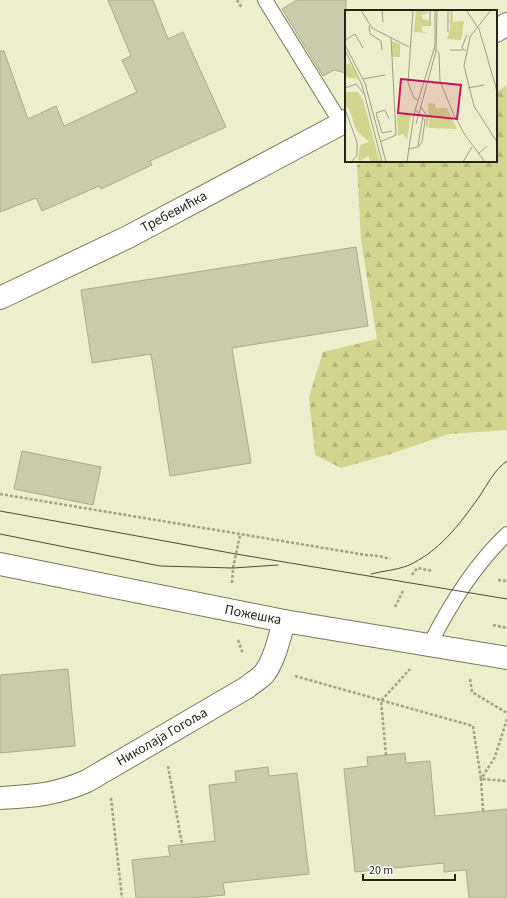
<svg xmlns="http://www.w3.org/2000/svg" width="507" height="898" font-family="'Source Sans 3',sans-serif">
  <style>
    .forest { fill: url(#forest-firs) }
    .building { fill: #cacbaa; stroke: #abab8b }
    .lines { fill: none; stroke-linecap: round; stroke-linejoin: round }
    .service-casing { stroke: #777859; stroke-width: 16 }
    .minor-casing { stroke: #777859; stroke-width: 24 }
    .secondary-casing { stroke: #777859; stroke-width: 24 }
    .path { stroke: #a0a187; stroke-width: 2.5; stroke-dasharray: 3 2; stroke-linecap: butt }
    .service { stroke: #fff; stroke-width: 14 }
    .minor { stroke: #fff; stroke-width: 22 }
    .secondary { stroke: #fff; stroke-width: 22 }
    .tram { stroke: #4c4d3b; stroke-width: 1 }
    .labels { text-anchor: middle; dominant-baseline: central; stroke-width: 3; stroke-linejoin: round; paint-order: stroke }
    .street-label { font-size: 14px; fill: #242518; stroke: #fff }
    .inset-road { fill: none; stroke: #9d9e84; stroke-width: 1 }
    .view { fill: #c2185b; fill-opacity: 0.15; stroke: #c2185b; stroke-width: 2 }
    .inset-edge { fill: none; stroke: #242518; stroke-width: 2 }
  </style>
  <defs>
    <pattern id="forest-firs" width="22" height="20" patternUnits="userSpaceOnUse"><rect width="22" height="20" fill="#d3d48d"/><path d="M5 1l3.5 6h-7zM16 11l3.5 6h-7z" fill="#b5b679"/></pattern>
  </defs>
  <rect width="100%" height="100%" fill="#edeecc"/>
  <polygon class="forest" points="507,85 507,430 449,434 390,454 341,468 315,455 309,397 323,352 377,339 361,241 357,165 366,161 496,161 496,92"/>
  <g class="building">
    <polygon points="108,0 153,0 168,39 183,32 226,127 150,161 152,165 101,189 99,186 42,211 36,198 0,212 0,51 4,51 28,119 56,106 64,126 137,92 122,60 131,56"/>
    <polygon points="297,0 346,0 346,73 334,70 323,76 282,9"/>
    <polygon points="356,247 368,326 232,348 251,463 170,476 151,354 92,363 81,290"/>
    <polygon points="22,451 101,467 93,505 14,489"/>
    <polygon points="68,669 75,746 0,753 0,675"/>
    <polygon points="405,753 406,763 430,761 435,816 507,809 507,898 469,898 466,870 444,872 444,863 355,872 344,769 368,766 367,757"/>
    <polygon points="268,767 269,776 297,773 309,874 223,883 225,895 192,898 136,898 132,860 170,856 168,846 215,841 209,785 236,782 235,771"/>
  </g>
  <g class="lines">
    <g class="service-casing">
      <g id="service">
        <polyline points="265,0 341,123"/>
        <path d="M429 646C449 606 474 565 507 534"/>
      </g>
    </g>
    <g class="minor-casing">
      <g id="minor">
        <polyline points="496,31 507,24"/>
        <polyline points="0,298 128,237 346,121"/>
        <path d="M0 798C34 796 55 795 87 781L246 688C252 683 259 679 264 674 275 659 279 639 284 621"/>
      </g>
    </g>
    <g class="secondary-casing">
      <polyline id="secondary" points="0,564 284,621 507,658"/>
    </g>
    <g class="path">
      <polyline points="237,0 242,8"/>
      <polyline points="0,494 366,555 379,556 390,559"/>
      <polyline points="412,575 417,568 433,571"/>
      <polyline points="498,580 507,581"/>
      <polyline points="232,583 233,568 240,535"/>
      <polyline points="395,607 403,591"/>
      <polyline points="493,625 507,628"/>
      <polyline points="238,640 243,654"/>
      <polyline points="295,676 473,726 481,779 507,781"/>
      <polyline points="470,679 472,692 507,713"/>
      <polyline points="386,755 381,701 410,669"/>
      <polyline points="168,766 182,844"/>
      <polyline points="111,798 122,898"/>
      <polyline points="483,811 481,779 495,757 507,719"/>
    </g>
    <use href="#service" class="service"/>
    <use href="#minor" class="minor"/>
    <use href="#secondary" class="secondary"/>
    <g class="tram">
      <polyline points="0,511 236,554 507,599"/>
      <polyline points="0,534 160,566 233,568 278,565"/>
      <path d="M371 574C383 571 396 570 407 566 439 552 459 525 479 497 488 484 494 470 507 461"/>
    </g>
  </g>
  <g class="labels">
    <g class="street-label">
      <text transform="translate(174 212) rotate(-28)">Требевићка</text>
      <text transform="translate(253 615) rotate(11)">Пожешка</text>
      <text transform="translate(162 737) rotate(-30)">Николаја Гогоља</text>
    </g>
  </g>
  <g transform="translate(345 10)">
    <rect width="152" height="152" fill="#edeecc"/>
    <path d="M5 53 13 69 0 67V55ZM0 82H13L18 90 35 152H26L23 146 15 151 13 149 15 135 24 132 11 120 4 99 0 96Z" fill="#d3d48d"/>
    <path d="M83 93 90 94 91 98H102L112 119 84 118Z" fill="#d3d48d"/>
    <path d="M71 0 85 2 77 5V9L83 10 85 16H77V21L83 23 69 22ZM105 0H108V12L119 11 116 30 102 29 105 20ZM47 31 55 34V47H47ZM52 105H66L62 130 58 124 53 126Z" fill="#d3d48d"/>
    <path class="inset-road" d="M16 0 27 18 64 37M37 0 38 12M68 0 63 73 69 88 73 90M85 0V16M103 0V22M121 0 134 19 152 81M146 0 125 27 119 56 129 96 152 132M24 16 25 24 36 31 37 40M0 30 10 24 18 38M0 35 20 73 41 152M89 38 94 43 95 71 108 103 120 125 140 152M0 40 17 75 37 152M105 40H118M120 41 117 37 122 25M18 69 40 65M0 78 11 74 20 85M123 78 139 75M75 96 82 106V117M0 99 12 132V145L6 152M44 109 40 100 31 103 37 123 47 121M71 114 91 41 92 0M35 132 51 125 46 28M73 136 78 106M63 139 73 137 77 132 80 110 70 99M133 144 142 136M62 152 69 104 90 36V0M118 152 127 137"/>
    <path class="view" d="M56 69 116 75 112 109 53 103Z"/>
    <rect width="152" height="152" class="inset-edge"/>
  </g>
  <path d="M363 874v6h92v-6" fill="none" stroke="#242518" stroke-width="2"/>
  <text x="369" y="874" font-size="12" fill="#242518" stroke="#ffffff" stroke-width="3" paint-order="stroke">20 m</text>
</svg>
